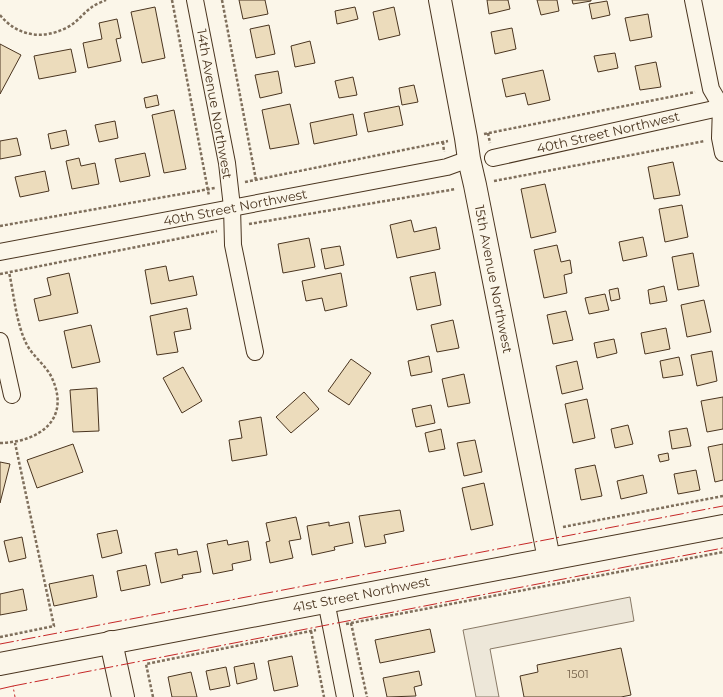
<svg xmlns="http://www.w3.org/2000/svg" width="723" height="697" font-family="Montserrat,sans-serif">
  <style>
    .parking { fill: #ede7d9; stroke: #887966 }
    .building { fill: #ecdcbc; stroke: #4a3520 }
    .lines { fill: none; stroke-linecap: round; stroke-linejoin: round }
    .street-casing { stroke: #4a3520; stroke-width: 18 }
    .secondary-casing { stroke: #4a3520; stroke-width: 24 }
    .path { stroke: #7f6f5c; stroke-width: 2.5; stroke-dasharray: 3 2; stroke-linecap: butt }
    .street { stroke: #fbf6e9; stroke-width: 16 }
    .secondary { stroke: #fbf6e9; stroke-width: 22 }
    .power { stroke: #c62828; stroke-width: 1; stroke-dasharray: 14 3 2 3; stroke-linecap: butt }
    .labels { text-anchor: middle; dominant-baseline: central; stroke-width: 3; stroke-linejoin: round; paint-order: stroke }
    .number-label { font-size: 11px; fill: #725f47 }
    .street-label { font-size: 13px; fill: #4a3520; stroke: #fbf6e9 }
  </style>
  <rect width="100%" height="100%" fill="#fbf6e9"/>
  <polygon class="parking" points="630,597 634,621 490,649 499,697 476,697 463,630"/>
  <g class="building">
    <polygon points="239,0 265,0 268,14 243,19"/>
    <polygon points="487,0 508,0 510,9 489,14"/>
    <polygon points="537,0 557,0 559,11 541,15"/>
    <polygon points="572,0 591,0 591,1 573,4"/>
    <polygon points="607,1 610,15 592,19 589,4"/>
    <polygon points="155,7 165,58 142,63 131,12"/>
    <polygon points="355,7 358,19 337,24 335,11"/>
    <polygon points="394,7 400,35 379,40 373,12"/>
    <polygon points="648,14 652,37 630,41 625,18"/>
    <polygon points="117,19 121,38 116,39 121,61 88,68 83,43 102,39 99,23"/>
    <polygon points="269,25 275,54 256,58 250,29"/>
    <polygon points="512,28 516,49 495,54 491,32"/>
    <polygon points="310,41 315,63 295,67 291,46"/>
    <polygon points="0,44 21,55 0,94"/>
    <polygon points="71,49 76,72 39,79 34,56"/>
    <polygon points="615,53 618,68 598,72 594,56"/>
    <polygon points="656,62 661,87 640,90 635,66"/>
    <polygon points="543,70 550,100 528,105 525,93 506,97 502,79"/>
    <polygon points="278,71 282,93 260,98 255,75"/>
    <polygon points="353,77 357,95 339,98 335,81"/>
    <polygon points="414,85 418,102 402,105 399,88"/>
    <polygon points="157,95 159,105 146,108 144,98"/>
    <polygon points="290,104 299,144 270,149 262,110"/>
    <polygon points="399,106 403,125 368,132 364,113"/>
    <polygon points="174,110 186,169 164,173 152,115"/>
    <polygon points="353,114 357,135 314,144 310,123"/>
    <polygon points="115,121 118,138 99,142 95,125"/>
    <polygon points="66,130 69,145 51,149 48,134"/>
    <polygon points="17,138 21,155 0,159 0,141"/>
    <polygon points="145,153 150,176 120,182 115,159"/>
    <polygon points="79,158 81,166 95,163 99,184 72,189 66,161"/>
    <polygon points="673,162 680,195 654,199 648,167"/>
    <polygon points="45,171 49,191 20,197 15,177"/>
    <polygon points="545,184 556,232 531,238 521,189"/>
    <polygon points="682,205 688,237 665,242 659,209"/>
    <polygon points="411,220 414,232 436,227 440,249 397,258 390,225"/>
    <polygon points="643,237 647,256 623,261 619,242"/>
    <polygon points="309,238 315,267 283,273 278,244"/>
    <polygon points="557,245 561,262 570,260 572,273 564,275 567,293 544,298 534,250"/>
    <polygon points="340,246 344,265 325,269 321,249"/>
    <polygon points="693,253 699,286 678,290 672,257"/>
    <polygon points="166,266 169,281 193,276 197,295 151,304 145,270"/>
    <polygon points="435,272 441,305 417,310 410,277"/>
    <polygon points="69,273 78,313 39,321 34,299 51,295 47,278"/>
    <polygon points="341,273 347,306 325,311 322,298 306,301 302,281"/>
    <polygon points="664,286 667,301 650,304 648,290"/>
    <polygon points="618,288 620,299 611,301 609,290"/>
    <polygon points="605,294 609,310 589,314 585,298"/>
    <polygon points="704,300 711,332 687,337 681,305"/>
    <polygon points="187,308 191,329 174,332 178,352 157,355 150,316"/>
    <polygon points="566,311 573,340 553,344 547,315"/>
    <polygon points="453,320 459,348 437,352 431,325"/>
    <polygon points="91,325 100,362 72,368 64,331"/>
    <polygon points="666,328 670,349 645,354 641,333"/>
    <polygon points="614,339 617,353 597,358 594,343"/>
    <polygon points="712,351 717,381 697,386 691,355"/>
    <polygon points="429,356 432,372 411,376 408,361"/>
    <polygon points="679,357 683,375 663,378 660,361"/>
    <polygon points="351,359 371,373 349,405 328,391"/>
    <polygon points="577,361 583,389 562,394 556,366"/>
    <polygon points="183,367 202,401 182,413 163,378"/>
    <polygon points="464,374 470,403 448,407 442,379"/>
    <polygon points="97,388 99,431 73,432 70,390"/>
    <polygon points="304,392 319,409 291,433 276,417"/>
    <polygon points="723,397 723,429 707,432 701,401"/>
    <polygon points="587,399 595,438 573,443 565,404"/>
    <polygon points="431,405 435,423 416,427 412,409"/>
    <polygon points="261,417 267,455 232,461 229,440 242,438 239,421"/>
    <polygon points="628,425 633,444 615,448 611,429"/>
    <polygon points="687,428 691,446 672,449 669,431"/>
    <polygon points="441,429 445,449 429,452 425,433"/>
    <polygon points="475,440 482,472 464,476 457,443"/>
    <polygon points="73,444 83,472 37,488 27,460"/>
    <polygon points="723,444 723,480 715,482 708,447"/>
    <polygon points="668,453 669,460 660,462 658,455"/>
    <polygon points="0,462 10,464 0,503"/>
    <polygon points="595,465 602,496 581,500 575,469"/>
    <polygon points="696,470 700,490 678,494 674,474"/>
    <polygon points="643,475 647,493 621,499 617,481"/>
    <polygon points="484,483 493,525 471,530 462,488"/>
    <polygon points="400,510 404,531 384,535 386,543 365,547 359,516"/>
    <polygon points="296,517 301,539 289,541 293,558 270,563 266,542 270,541 266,523"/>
    <polygon points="329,522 329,526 349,522 353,543 334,547 335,550 312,555 307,526"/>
    <polygon points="117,530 122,553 102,558 97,534"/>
    <polygon points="22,537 26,558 9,562 4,541"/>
    <polygon points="227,540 228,545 248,541 251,560 232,564 233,570 213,574 207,544"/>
    <polygon points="177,549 178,555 197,551 201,572 182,575 183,578 161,583 155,553"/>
    <polygon points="146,565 150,585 121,591 117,571"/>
    <polygon points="93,575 97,597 54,606 49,584"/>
    <polygon points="23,589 27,610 0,615 0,594"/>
    <polygon points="430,629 435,652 380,663 375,640"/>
    <polygon points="621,648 631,695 621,697 524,697 520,676 538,672 537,665"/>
    <polygon points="292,656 298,686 274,691 268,661"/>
    <polygon points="254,663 257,679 237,684 234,667"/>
    <polygon points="226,667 230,686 210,690 206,671"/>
    <polygon points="419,671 422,685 414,687 416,696 387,697 383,678"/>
    <polygon points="191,672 197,697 172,697 168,677"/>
  </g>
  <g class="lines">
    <g class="street-casing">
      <g id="street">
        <polyline points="195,0 227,163 232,207 233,245 255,352"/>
        <polyline points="693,0 711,89 721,106 720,138 723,153"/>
        <polyline points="493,158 723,107"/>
        <polyline points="0,252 447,167 469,159"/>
        <polyline points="0,341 12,395"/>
        <polyline points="326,601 345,697"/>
      </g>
    </g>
    <g class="secondary-casing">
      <g id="secondary">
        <polyline points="440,0 466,138 469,159 475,185 549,559"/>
        <polyline points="111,642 123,697"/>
        <polyline points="0,664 723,526"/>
      </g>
    </g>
    <g class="path">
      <polyline points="172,0 209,196"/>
      <polyline points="222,0 256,180"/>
      <path d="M0 15C17 36 42 40 66 28 77 23 83 13 92 7 96 4 102 2 106 0"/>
      <polyline points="488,133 490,143"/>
      <polyline points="484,134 695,92"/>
      <polyline points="443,142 444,152"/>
      <polyline points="494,181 705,141"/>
      <polyline points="245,182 448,141"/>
      <polyline points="249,224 456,189"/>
      <polyline points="0,226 215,188"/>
      <polyline points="0,274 217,231"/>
      <path d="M0 443C39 442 71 420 52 378 46 365 32 356 26 343 16 322 14 295 9 272"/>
      <polyline points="563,527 723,496"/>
      <polyline points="351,623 367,697"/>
      <polyline points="346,624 723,552"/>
      <polyline points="311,631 324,697"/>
      <polyline points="0,637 54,626 15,443"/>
      <polyline points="153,697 146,664 316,630"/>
    </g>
    <use href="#street" class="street"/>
    <use href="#secondary" class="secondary"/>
    <g class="power">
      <polyline points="0,644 723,506"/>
      <polyline points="13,686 723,548"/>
      <polyline points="0,689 13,686 15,697"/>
    </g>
  </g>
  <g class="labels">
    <g class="number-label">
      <text x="578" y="674">1501</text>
    </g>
    <g class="street-label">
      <text transform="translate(215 104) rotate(80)">14th Avenue Northwest</text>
      <text transform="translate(608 132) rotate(-13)">40th Street Northwest</text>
      <text transform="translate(235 207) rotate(-11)">40th Street Northwest</text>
      <text transform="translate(494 279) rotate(79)">15th Avenue Northwest</text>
      <text transform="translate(361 594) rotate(-11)">41st Street Northwest</text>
    </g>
  </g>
</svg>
